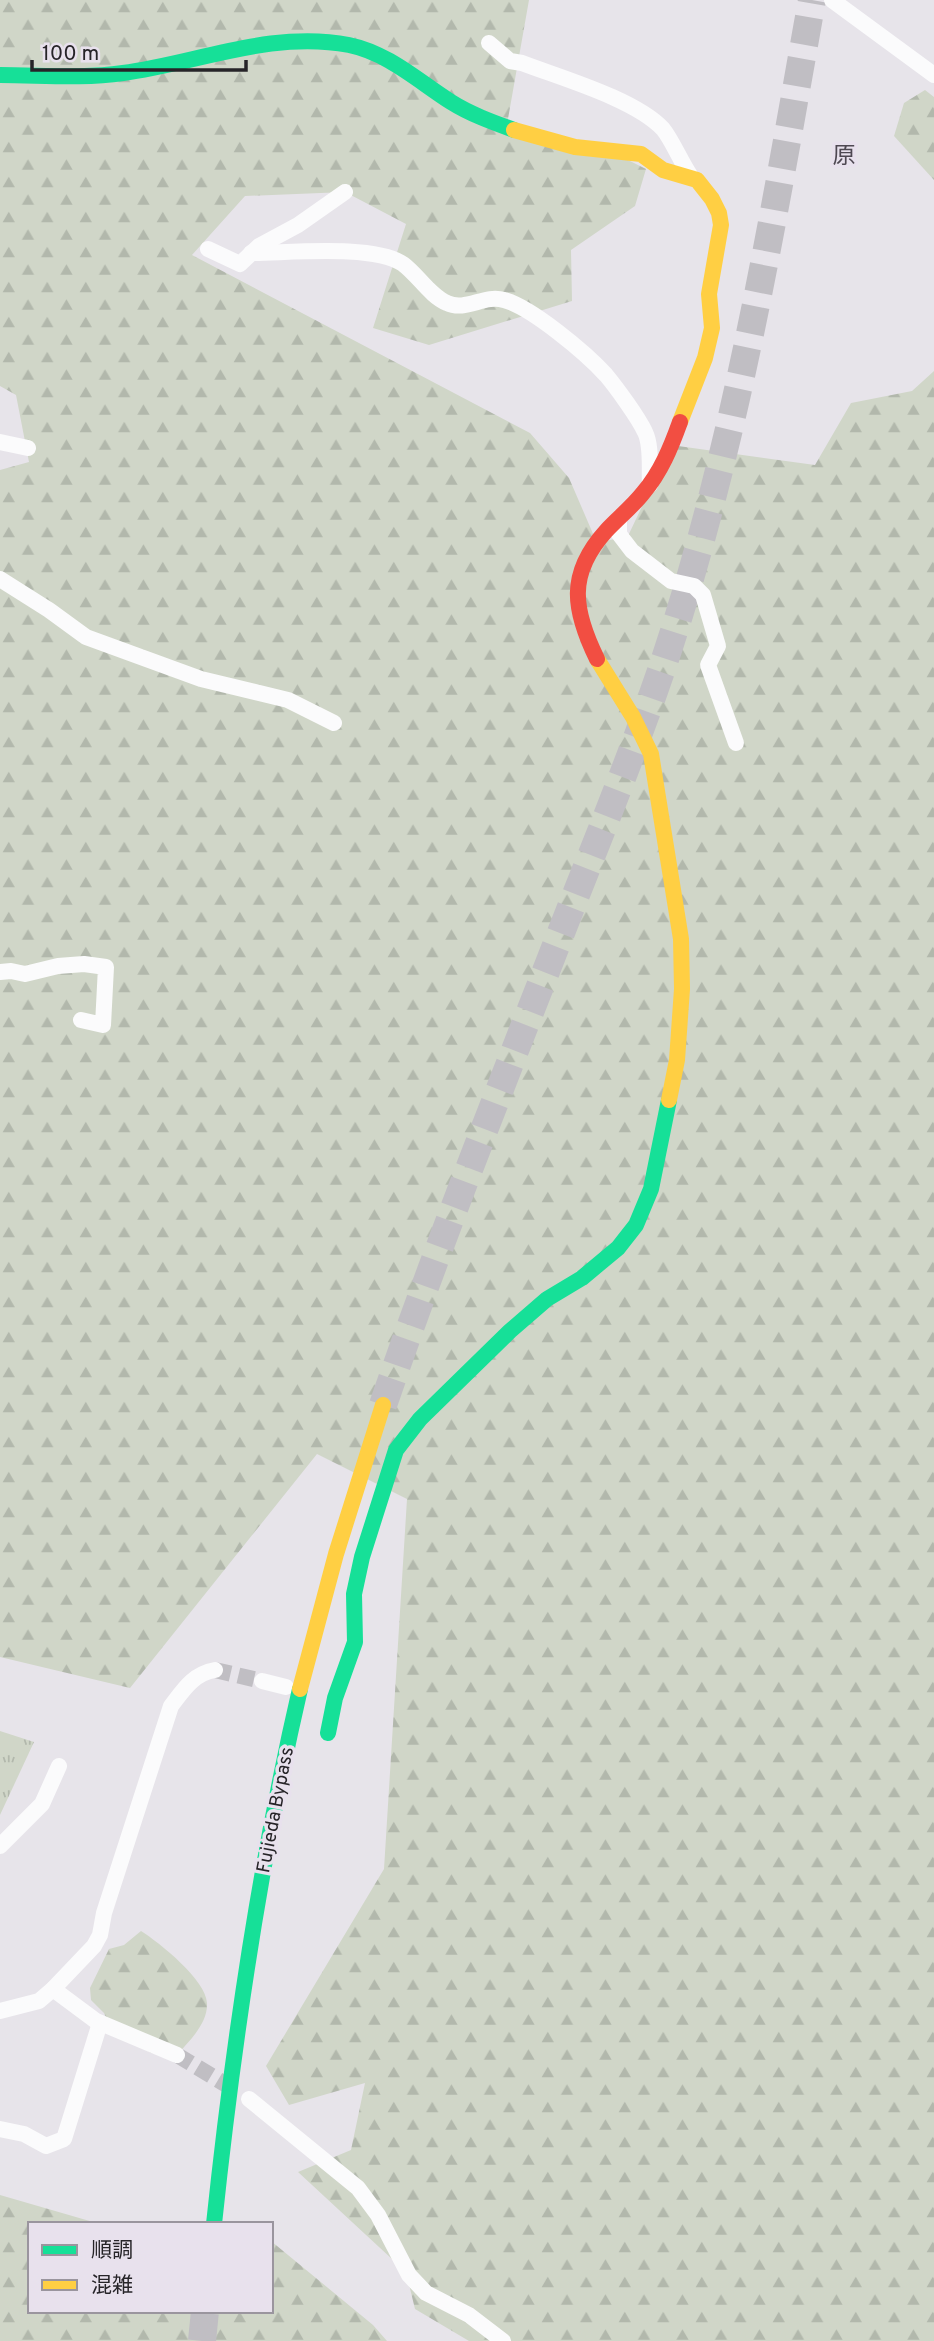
<svg xmlns="http://www.w3.org/2000/svg" width="934" height="2341" font-family="Overpass,'Noto Sans JP',sans-serif">
  <style>
    .grass { fill: url(#grass-tufts) }
    .forest { fill: url(#forest-firs) }
    .lines { fill: none; stroke-linecap: round; stroke-linejoin: round }
    .street-tunnel { stroke: #c0bec3; stroke-width: 16; stroke-dasharray: 16 8; stroke-linecap: butt }
    .highway-tunnel { stroke: #c0bec3; stroke-width: 28; stroke-dasharray: 28 14; stroke-linecap: butt }
    .street { stroke: #fbfbfc; stroke-width: 16 }
    .fast { stroke: #16e098; stroke-width: 16 }
    .slow { stroke: #ffcf43; stroke-width: 16 }
    .jam { stroke: #f24e42; stroke-width: 16 }
    .labels { text-anchor: middle; dominant-baseline: central; stroke-width: 7; stroke-linejoin: round; paint-order: stroke }
    .street-label { font-size: 19px; fill: #262428; stroke: #e8e1ed }
    .quarter-label { font-size: 23px; fill: #4e4852; stroke: #e8e1ed }
  </style>
  <defs>
    <pattern id="grass-tufts" width="24" height="20" patternUnits="userSpaceOnUse" patternTransform="scale(1.75)"><rect width="24" height="20" fill="#d0d6c8"/><path d="M3 7l-1-3M5 7V3M7 7l1-3M15 17l-1-3M17 17v-4M19 17l1-3" fill="none" stroke="#b2b8ac"/></pattern>
    <pattern id="forest-firs" width="22" height="20" patternUnits="userSpaceOnUse" patternTransform="scale(1.75)"><rect width="22" height="20" fill="#d0d6c8"/><path d="M5 1l3.5 6h-7zM16 11l3.5 6h-7z" fill="#b2b8ac"/></pattern>
  </defs>
  <rect width="100%" height="100%" fill="#e7e4ea"/>
  <polygon class="grass" points="0,1731 34,1742 0,1815"/>
  <g class="forest">
    <polygon points="0,0 529,0 506,130 618,155 646,169 635,206 571,250 572,301 429,345 373,328 406,224 345,192 245,196 192,255 530,433 569,478 597,543 628,536 671,445 815,465 851,403 912,391 934,371 934,2341 469,2341 415,2309 406,2272 298,2172 351,2150 365,2083 289,2105 266,2066 384,1869 407,1499 317,1454 130,1688 0,1657 0,470 29,462 16,395 0,386"/>
    <polygon points="925,90 934,97 934,180 894,136 904,103"/>
    <path d="M141 1931C160 1943 206 1980 207 2003 208 2024 189 2041 177 2055L151 2053 110 2027 104 2013 91 2000 90 1988 109 1949 124 1945Z"/>
    <polygon points="0,2195 100,2224 30,2224 30,2311 271,2311 271,2241 373,2325 387,2341 0,2341"/>
  </g>
  <g class="lines">
    <g class="street-tunnel">
      <polyline points="215,1670 262,1681"/>
      <polyline points="177,2055 235,2090"/>
    </g>
    <g class="highway-tunnel">
      <path d="M383 1405C439 1242 503 1081 566 920 601 831 638 741 668 650 737 438 773 219 812 0"/>
      <polyline points="202,2341 205,2311"/>
    </g>
    <g class="street">
      <polyline points="832,0 934,75"/>
      <path d="M489 43 510 61 522 63C561 78 635 99 663 129 672 140 681 162 690 175"/>
      <polyline points="208,249 240,264 259,246 298,225 345,192"/>
      <path d="M251 253C288 253 374 244 403 264 418 275 430 296 447 303 466 312 484 294 504 300 531 307 586 353 606 375 616 387 638 417 645 432 652 446 649 469 650 485"/>
      <polyline points="0,442 28,448"/>
      <polyline points="619,518 619,534 632,551 671,581 694,586 703,595 718,646 708,665 736,743"/>
      <polyline points="0,579 49,610 86,637 201,679 288,700 334,723"/>
      <polyline points="0,972 11,971 25,974 58,966 84,964 106,967 103,1025 81,1020"/>
      <polyline points="262,1681 286,1687"/>
      <polyline points="0,1846 42,1804 59,1766"/>
      <polyline points="53,1989 96,2021 177,2055"/>
      <path d="M0 2011 39 2001 53 1989 94 1946 100 1935 104 1913 171 1706C184 1689 193 1674 215 1670"/>
      <polyline points="249,2099 358,2188 378,2215 409,2275 426,2293 469,2315 503,2341"/>
      <polyline points="0,2129 24,2134 46,2146 64,2139 100,2023"/>
    </g>
    <g class="fast">
      <path d="M0 75C41 75 82 79 123 73 197 63 272 30 349 45 388 53 418 81 451 102 470 114 492 122 514 130"/>
      <polyline points="328,1733 335,1698 355,1642 354,1594 362,1557 396,1450 420,1419 510,1331 547,1299 582,1278 618,1248 636,1225 651,1189 669,1100"/>
      <path d="M214 2224C233 2044 259 1866 300 1689"/>
    </g>
    <g class="slow">
      <polyline points="514,130 575,147 641,154 663,170 697,180 712,199 719,213 721,225 709,294 712,328 705,358 680,422"/>
      <polyline points="597,659 633,717 651,754 681,939 682,989 677,1060 669,1100"/>
      <polyline points="300,1689 336,1554 383,1405"/>
    </g>
    <path class="jam" d="M597 659C573 610 567 574 606 531 618 518 632 507 643 493 661 472 671 447 680 422"/>
  </g>
  <g class="labels">
    <g class="street-label">
      <text transform="translate(276 1810) rotate(-79)">Fujieda Bypass</text>
    </g>
    <g class="quarter-label">
      <text x="844" y="157">原</text>
    </g>
  </g>
  <rect x="28" y="2222" width="245" height="91" fill="#e8e1ed" stroke="#9a959e" stroke-width="2"/>
  <rect x="42" y="2245" width="35" height="10" fill="#16e098" stroke="#9a959e" stroke-width="2"/>
  <text x="91" y="2257" font-size="21" fill="#262428">順調</text>
  <rect x="42" y="2280" width="35" height="10" fill="#ffcf43" stroke="#9a959e" stroke-width="2"/>
  <text x="91" y="2292" font-size="21" fill="#262428">混雑</text>
  <path d="M32 60v10h214v-10" fill="none" stroke="#262428" stroke-width="3.5"/>
  <text x="42" y="60" font-size="21" fill="#262428" stroke="#e8e1ed" stroke-width="5" paint-order="stroke">100 m</text>
</svg>
